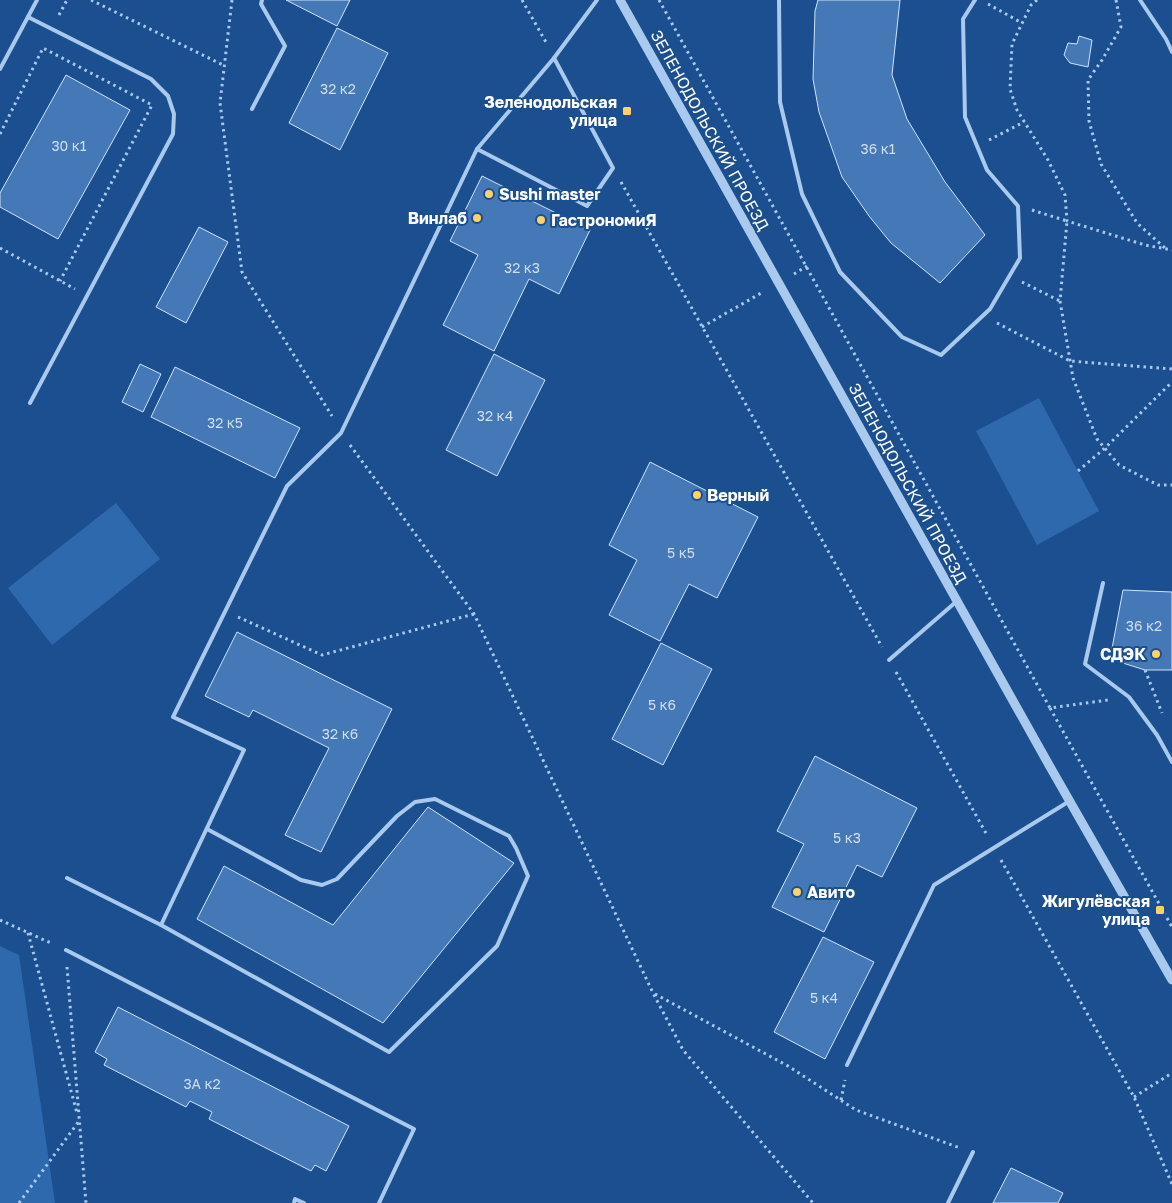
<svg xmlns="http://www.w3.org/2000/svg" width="1172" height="1203" font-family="'Golos Text',sans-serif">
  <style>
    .green { fill: #2e69ad }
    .building { fill: #4478b7; stroke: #cfe3fa }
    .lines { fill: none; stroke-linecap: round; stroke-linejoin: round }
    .path { stroke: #a9c9ee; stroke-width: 3; stroke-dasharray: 2.5 4; stroke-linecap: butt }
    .service { stroke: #a9c9ee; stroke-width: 4 }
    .tertiary { stroke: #a9c9ee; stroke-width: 9 }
    .poi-dot { fill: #ffd166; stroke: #1b4f8f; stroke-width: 2 }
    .labels { text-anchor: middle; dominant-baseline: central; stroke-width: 4; stroke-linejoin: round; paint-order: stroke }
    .number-label { font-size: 14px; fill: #d0dded }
    .poi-label { font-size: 16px; font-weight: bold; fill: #fff; stroke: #1b4f8f; text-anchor: end }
    .street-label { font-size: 16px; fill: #fff; stroke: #1b4f8f }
  </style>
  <rect width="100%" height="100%" fill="#1b4f8f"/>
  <g class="green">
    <polygon points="1039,398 1099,511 1037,545 976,431"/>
    <polygon points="116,503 160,559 52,645 8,588"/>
    <polygon points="0,946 19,955 55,1203 0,1203"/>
  </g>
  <g class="building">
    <polygon points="286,0 350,0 337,26"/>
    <polygon points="818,0 900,0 892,75 907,119 945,182 985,235 940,283 891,243 869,216 842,177 819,112 813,79 815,11"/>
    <polygon points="337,28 388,53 340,150 289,123"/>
    <polygon points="1079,36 1092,40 1088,67 1070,63 1064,55 1068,43 1077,44"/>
    <polygon points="66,75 130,110 58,239 0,207 0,193"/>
    <polygon points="482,176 590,230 559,294 529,279 494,351 443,325 478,255 450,241"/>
    <polygon points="199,227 228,242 186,323 156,307"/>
    <polygon points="494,354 545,380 497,476 446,450"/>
    <polygon points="140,364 161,374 143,412 122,402"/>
    <polygon points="175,367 300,428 275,478 151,417"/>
    <polygon points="650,462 758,517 717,598 689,584 660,641 609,615 637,560 609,545"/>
    <polygon points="1123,590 1172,592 1172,670 1145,670 1110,659"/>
    <polygon points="237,632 392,709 321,852 285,835 329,748 253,710 249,717 205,696"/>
    <polygon points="661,643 712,669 663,765 612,739"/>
    <polygon points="815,756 917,808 882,877 857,865 824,932 772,907 804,844 777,831"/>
    <polygon points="428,807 514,863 383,1023 197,919 224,866 333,925"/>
    <polygon points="823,937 874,962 825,1059 774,1032"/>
    <polygon points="118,1007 349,1126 326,1171 315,1165 311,1171 209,1119 212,1112 190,1101 186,1107 104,1065 107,1059 95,1052"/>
    <polygon points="1011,1168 1063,1193 1058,1203 993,1203"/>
  </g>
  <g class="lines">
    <g class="path">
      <polyline points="91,0 225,66"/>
      <polyline points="232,0 220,103 242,272 332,416"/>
      <polyline points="522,0 547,44"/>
      <polyline points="659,0 1050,708 1108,700"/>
      <polyline points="1037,0 1031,5 1012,44 1010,89 1017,110 1048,160 1065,195 1067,221 1145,245 1172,250"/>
      <polyline points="1116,0 1121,27 1102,60 1088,80 1089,121 1101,164 1137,223 1166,249"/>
      <polyline points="988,4 1022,23"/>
      <polyline points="59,15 67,0"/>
      <polyline points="0,134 43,48 152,105 60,281"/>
      <polyline points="989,140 1024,122"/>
      <polyline points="621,182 882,647"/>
      <polyline points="1032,210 1067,221 1060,301 1073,378 1097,439 1119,465 1158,485 1172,485"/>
      <polyline points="0,248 75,289"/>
      <polyline points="794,274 807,266"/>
      <polyline points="1022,282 1060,301"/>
      <polyline points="997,323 1070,361 1172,369"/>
      <polyline points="702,327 763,292"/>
      <polyline points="350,445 474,614 653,993 683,1050 813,1203"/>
      <polyline points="1078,471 1105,448 1172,382"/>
      <polyline points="238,617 322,655 474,614"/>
      <polyline points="1145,670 1162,713"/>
      <polyline points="896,672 987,835"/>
      <polyline points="1050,708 1172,927"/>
      <polyline points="1001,860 1134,1097 1172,1184"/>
      <polyline points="0,920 53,944"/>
      <polyline points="28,933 77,1113"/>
      <polyline points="67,967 86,1203"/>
      <polyline points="655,994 788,1066 856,1110 960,1148"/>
      <polyline points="1134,1097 1172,1073"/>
      <polyline points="841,1100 845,1080"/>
      <polyline points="19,1203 79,1121"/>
    </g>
    <g class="service">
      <polyline points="779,0 780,102 802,194 840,272 902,337 941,355 990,309 1020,258 1018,206 987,170 965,117 963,19 975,0"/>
      <polyline points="1140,0 1166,39 1172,52"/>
      <polyline points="28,17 151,79 168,96 174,114 173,134 30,403"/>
      <polyline points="0,69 37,0"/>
      <polyline points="252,109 285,46 261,4 262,0"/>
      <polyline points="477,149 587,206 613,168 554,58"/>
      <polyline points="1103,583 1085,664 1129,697 1157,735 1172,762"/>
      <polyline points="889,660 957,601"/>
      <polyline points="67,878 161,925 244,750 173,717 287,486 341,433 477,149 554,58 597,0"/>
      <polyline points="161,925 389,1052 497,946 528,876 516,848 509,836 435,799 415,802 397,816 337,879 322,885 301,880 207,829"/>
      <polyline points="66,950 414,1129 379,1203"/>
      <polyline points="847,1065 934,885 1068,802"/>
      <polyline points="294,1203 295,1199 304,1203"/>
      <polyline points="948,1203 973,1152"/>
    </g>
    <polyline class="tertiary" points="620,0 1049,765 1172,980"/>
  </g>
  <g class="poi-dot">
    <rect x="622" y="106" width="10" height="10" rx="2.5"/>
    <circle cx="489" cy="194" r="5"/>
    <circle cx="477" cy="218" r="5"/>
    <circle cx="541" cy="220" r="5"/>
    <circle cx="697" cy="495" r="5"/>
    <circle cx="1156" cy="654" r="5"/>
    <circle cx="797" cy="892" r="5"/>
    <rect x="1155" y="905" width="10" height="10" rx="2.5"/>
  </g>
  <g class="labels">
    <g class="number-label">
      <text x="338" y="88">32 к2</text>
      <text x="69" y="145">30 к1</text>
      <text x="878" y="148">36 к1</text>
      <text x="522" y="267">32 к3</text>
      <text x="495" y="415">32 к4</text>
      <text x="225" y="422">32 к5</text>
      <text x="681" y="552">5 к5</text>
      <text x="1144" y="625">36 к2</text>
      <text x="662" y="704">5 к6</text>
      <text x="340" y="733">32 к6</text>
      <text x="847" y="837">5 к3</text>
      <text x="824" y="997">5 к4</text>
      <text x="202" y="1083">3А к2</text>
    </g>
    <g class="poi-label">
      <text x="617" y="102">Зеленодольская<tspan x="617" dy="18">улица</tspan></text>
      <text x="499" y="194" text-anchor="start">Sushi master</text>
      <text x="467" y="218">Винлаб</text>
      <text x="551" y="220" text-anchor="start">ГастрономиЯ</text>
      <text x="707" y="495" text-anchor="start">Верный</text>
      <text x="1146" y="654">СДЭК</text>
      <text x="807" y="892" text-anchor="start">Авито</text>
      <text x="1150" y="901">Жигулёвская<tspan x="1150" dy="18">улица</tspan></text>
    </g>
    <g class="street-label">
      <text transform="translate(710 130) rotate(61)">ЗЕЛЕНОДОЛЬСКИЙ ПРОЕЗД</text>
      <text transform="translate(908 483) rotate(61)">ЗЕЛЕНОДОЛЬСКИЙ ПРОЕЗД</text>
    </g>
  </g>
</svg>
